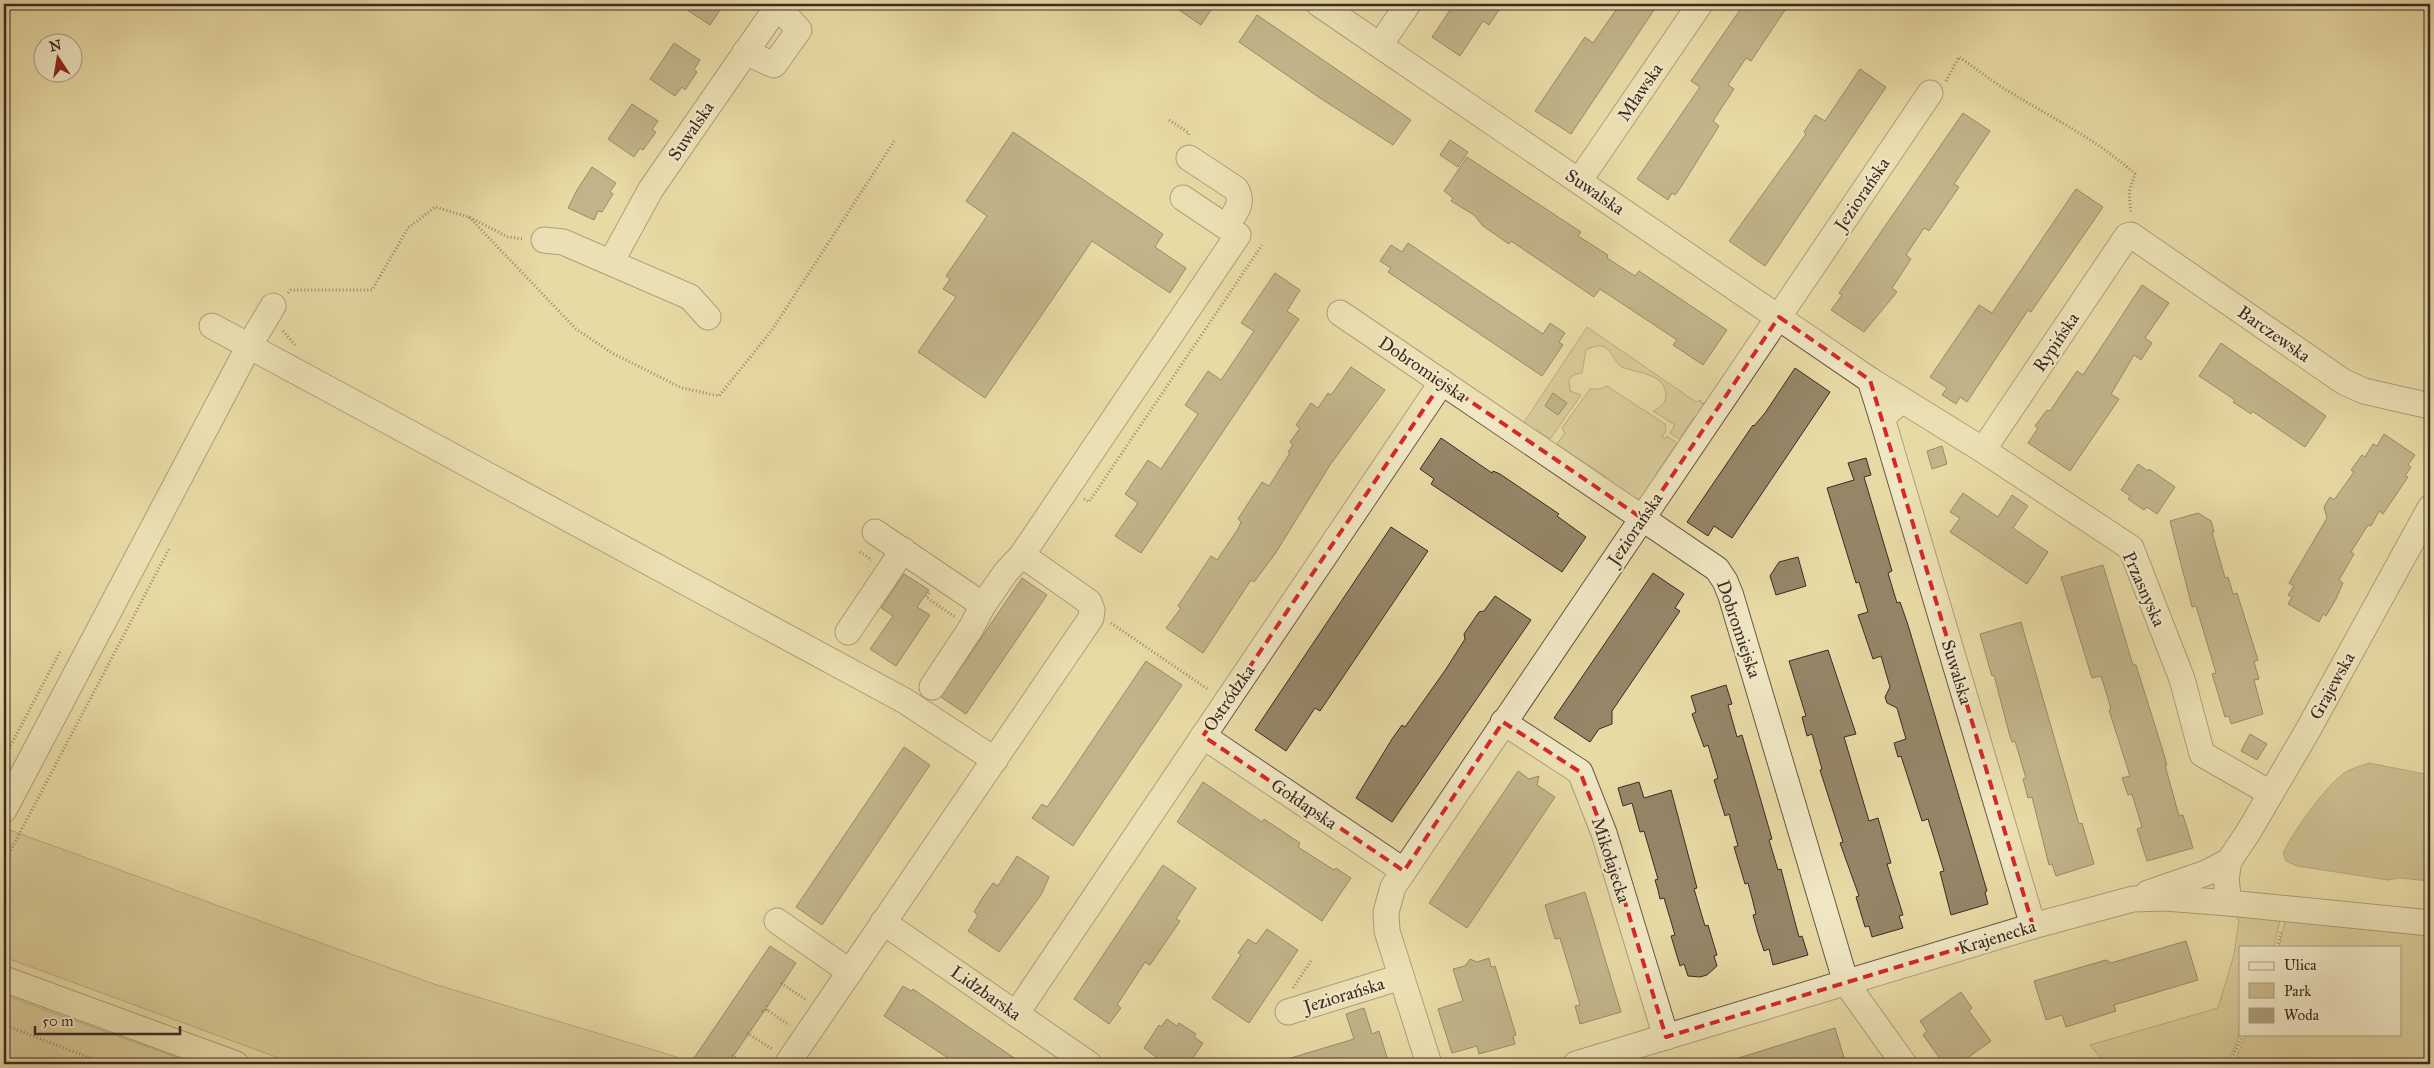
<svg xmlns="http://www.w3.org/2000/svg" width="2434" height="1068" font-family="'IM FELL Great Primer',serif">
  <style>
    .green { fill: #cbbc8f; stroke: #83745a }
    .water { fill: #ad9e79; stroke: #7f7057 }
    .building { fill: #958668; stroke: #3b2b25 }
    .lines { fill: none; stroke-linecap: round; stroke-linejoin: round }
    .minor-casing { stroke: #665745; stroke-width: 27 }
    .path { stroke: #3b2b25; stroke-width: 3; stroke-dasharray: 1 2.5; stroke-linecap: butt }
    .minor { stroke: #f0e7c4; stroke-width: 25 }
    .marked { fill: none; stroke: #d62828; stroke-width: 4; stroke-dasharray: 10 6; stroke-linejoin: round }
    .labels { text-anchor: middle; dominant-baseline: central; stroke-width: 4.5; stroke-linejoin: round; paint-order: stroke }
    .street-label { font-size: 18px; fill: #3b2b25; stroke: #f0e7c4 }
  </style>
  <rect width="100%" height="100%" fill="#e8daa5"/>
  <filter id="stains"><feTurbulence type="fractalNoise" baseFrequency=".004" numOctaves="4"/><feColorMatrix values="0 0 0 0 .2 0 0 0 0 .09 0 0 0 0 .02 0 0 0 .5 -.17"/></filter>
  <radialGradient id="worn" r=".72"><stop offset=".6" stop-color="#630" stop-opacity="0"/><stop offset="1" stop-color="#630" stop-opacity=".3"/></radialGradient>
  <g class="green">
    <path d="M1587 327 1696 402 1701 400V404L1704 402 1699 417 1693 418 1679 439 1670 433 1675 425 1653 411C1661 407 1666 403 1666 394 1664 373 1636 373 1622 367 1614 362 1613 352 1605 347 1599 344 1592 347 1586 350L1582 373 1575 374 1569 379 1570 391 1581 395 1550 439 1535 429 1525 431 1521 427Z"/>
    <polygon points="1607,386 1665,424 1666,430 1662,437 1665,439 1667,436 1677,443 1657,472 1658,477 1643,497 1635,499 1607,482 1606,477 1557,444 1565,433 1562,428 1590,389 1600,389"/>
    <polygon points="4,828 434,984 677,1057 672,1064 295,1064 4,957"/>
    <path d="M2239 916 2280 920 2274 947H2240C2240 972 2248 1045 2226 1060L2227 1064H2106L2090 1045 2218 1008 2234 955 2239 920 2236 917Z"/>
    <polygon points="2285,921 2430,936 2430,1064 2230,1064 2235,1061 2246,1034 2400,1034 2400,947 2279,947"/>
    <polygon points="4,995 195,1064 4,1064"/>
  </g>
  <path class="water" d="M2369 763 2430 775V881L2399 878 2388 880 2297 866 2286 861 2283 853C2295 829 2324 788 2344 773 2352 768 2361 766 2369 763Z"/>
  <g class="building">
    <polygon points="678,4 724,4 710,25"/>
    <polygon points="1170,4 1215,4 1201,25"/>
    <polygon points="1454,4 1503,4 1489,25 1483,21 1460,56 1432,37"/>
    <polygon points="1620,4 1658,4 1571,134 1535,111 1585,37 1593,43"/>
    <polygon points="1744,4 1789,4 1751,61 1746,58 1728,85 1734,89 1713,121 1719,126 1681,187 1675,195 1672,193 1668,200 1637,179 1700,87 1691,81"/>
    <polygon points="1257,15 1411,120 1393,145 1320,98 1239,42"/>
    <polygon points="674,43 700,60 694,70 697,72 685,90 682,87 675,96 650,79"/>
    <polygon points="1860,69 1886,87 1765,266 1729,241 1806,134 1804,132 1815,115 1825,121"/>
    <polygon points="632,104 658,121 652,130 656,132 643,150 640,148 634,157 608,139"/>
    <polygon points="1963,113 1990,131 1954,184 1959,187 1929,231 1924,228 1906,255 1911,259 1892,288 1897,292 1864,332 1831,310 1842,295 1839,293"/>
    <polygon points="1013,132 1163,234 1155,247 1186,268 1170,293 1092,241 985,398 918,352 956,297 943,289 950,279 946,276 987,216 966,201"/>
    <polygon points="1450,140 1468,152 1458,167 1440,155"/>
    <polygon points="1467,157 1581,232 1578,236 1608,255 1607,258 1635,276 1639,271 1727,330 1703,365 1673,345 1677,340 1600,289 1594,297 1511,241 1509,244 1483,226 1474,215 1451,201 1453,198 1444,191"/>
    <polygon points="592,167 616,183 610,192 613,194 602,212 598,211 594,220 568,208 577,190"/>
    <polygon points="2076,189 2103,207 2031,312 2028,310 1967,402 1960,397 1956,404 1942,395 1947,388 1930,377 1979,305 1992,313"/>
    <polygon points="1408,243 1543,334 1550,323 1565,333 1559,342 1563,345 1542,376 1388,272 1391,268 1380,261 1391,245 1402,252"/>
    <polygon points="1275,273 1300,290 1287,311 1299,319 1141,553 1115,536 1138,503 1125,494 1148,460 1161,469 1198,414 1185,405 1208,371 1221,380 1254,331 1241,323"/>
    <polygon points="2142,285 2169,303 2145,338 2152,343 2141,360 2134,355 2111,394 2119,399 2070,471 2028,443 2038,428 2035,426 2047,410 2050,411 2077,371 2083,375"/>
    <polygon points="2221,343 2326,416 2305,447 2252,411 2251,414 2233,402 2235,400 2199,376"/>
    <polygon points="1351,367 1385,390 1330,465 1275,554 1254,582 1251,580 1203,653 1166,628 1181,608 1178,606 1211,556 1217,560 1238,529 1241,522 1238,519 1262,482 1269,486 1290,453 1288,452 1293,445 1290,442 1300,428 1296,425 1311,403 1318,408 1328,393 1331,395"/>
    <polygon points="1795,368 1830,392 1732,538 1714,526 1708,536 1687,522 1753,425 1754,426 1765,413"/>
    <polygon points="1553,393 1567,403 1558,415 1545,406"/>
    <polygon points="2384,434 2415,455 2408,465 2411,467 2405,476 2408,477 2383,514 2379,511 2371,526 2368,525 2351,552 2354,554 2339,580 2343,583 2336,599 2326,616 2323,614 2319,622 2288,604 2292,597 2288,595 2294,586 2289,583 2327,518 2324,507 2330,497 2334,500 2354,472 2351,470 2362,455 2365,457 2373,444 2377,446"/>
    <polygon points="1441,438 1492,473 1493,471 1500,474 1559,514 1557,516 1586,537 1562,572 1431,484 1434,479 1420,469"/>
    <polygon points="1942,446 1947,464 1932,469 1927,451"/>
    <polygon points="1866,458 1871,475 1864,477 1892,571 1888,573 1897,603 1900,602 1908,625 1987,891 1985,892 1988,904 1951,915 1940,872 1944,871 1928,819 1922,821 1901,756 1898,757 1894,743 1906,739 1897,708 1887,703 1885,697 1890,687 1881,656 1873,659 1858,615 1868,612 1859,582 1856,583 1827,488 1854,480 1848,463"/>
    <polygon points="2138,464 2148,471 2149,469 2175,487 2157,514 2147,507 2144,510 2128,499 2130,496 2121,490"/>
    <polygon points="1963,493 1998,517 2012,495 2028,506 2013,528 2048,552 2027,584 1950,532 1960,518 1950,512"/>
    <polygon points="2198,513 2211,521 2214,532 2212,532 2225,578 2228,577 2233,594 2237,593 2258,660 2254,662 2259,679 2254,680 2263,714 2231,724 2229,716 2225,717 2217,690 2212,674 2216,673 2196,606 2192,607 2170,521"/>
    <polygon points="1391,527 1428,551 1320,711 1315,708 1286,751 1255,730"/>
    <polygon points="1798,557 1806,586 1776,595 1770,576 1779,562"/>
    <polygon points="2103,565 2133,665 2136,665 2162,748 2167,765 2165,765 2179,816 2183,815 2193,848 2147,861 2137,829 2142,827 2132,794 2128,795 2122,778 2130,776 2109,710 2111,709 2106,692 2101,676 2092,678 2061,577"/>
    <polygon points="1653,573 1684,594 1675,608 1680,611 1612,711 1612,724 1599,729 1590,742 1554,718"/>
    <polygon points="904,574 929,590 917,607 930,615 896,666 870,649 893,616 881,608"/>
    <polygon points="1022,578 1047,595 966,714 941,697"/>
    <polygon points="1495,596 1531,620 1392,822 1356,798 1392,739 1402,725 1405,727 1446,669 1465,639 1464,634 1479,612 1484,611"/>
    <polygon points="2021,622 2079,824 2082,823 2094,864 2056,876 2052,864 2049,865 2032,797 2028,798 2023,779 2026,778 2015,741 2012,742 2009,733 1994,675 1992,676 1989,666 1980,634"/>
    <polygon points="1828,650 1856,734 1844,737 1869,821 1878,818 1891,863 1887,864 1903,915 1899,916 1903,928 1872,937 1869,926 1865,927 1856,897 1859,896 1840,843 1843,842 1820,770 1822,769 1812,734 1807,736 1802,717 1806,716 1789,661"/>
    <polygon points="1146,661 1182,685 1073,846 1032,818 1042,804 1047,807 1057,793"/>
    <polygon points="1726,685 1732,704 1728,705 1737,737 1742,735 1772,839 1769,840 1778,870 1781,869 1799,937 1802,936 1808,955 1773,965 1769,949 1764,951 1758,933 1753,915 1756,914 1752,898 1748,883 1745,884 1734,847 1738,846 1729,814 1725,816 1714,780 1718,778 1708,745 1704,747 1692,714 1696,712 1691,696"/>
    <polygon points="2250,734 2267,744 2257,760 2241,751"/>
    <polygon points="904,747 930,765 822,925 796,907"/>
    <polygon points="1518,771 1529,779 1539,776 1537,785 1555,797 1467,928 1429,903"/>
    <polygon points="1203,782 1262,822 1264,819 1300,843 1298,847 1320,861 1334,870 1336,868 1351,878 1322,921 1177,822"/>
    <polygon points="1639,782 1644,798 1671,790 1697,888 1694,889 1705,926 1708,925 1717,955 1714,956 1717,966 1707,975 1700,977 1688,976 1684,964 1680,966 1671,936 1675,935 1664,898 1660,899 1658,890 1655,880 1658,879 1644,831 1640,832 1632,803 1623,806 1618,788"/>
    <polygon points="1017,856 1049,877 1041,895 999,952 968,931 978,915 974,912 983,897 993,883 998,886"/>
    <polygon points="1163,865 1196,888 1176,919 1180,921 1150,965 1145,962 1117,1005 1121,1008 1109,1024 1074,999"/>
    <polygon points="1585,892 1621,1012 1580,1024 1575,1006 1580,1005 1570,971 1560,938 1555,939 1545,905"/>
    <polygon points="1267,929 1298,950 1249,1023 1212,998 1241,955 1238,953 1248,939 1256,944"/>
    <polygon points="2186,941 2198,980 2114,1005 2116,1011 2066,1027 2062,1015 2046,1020 2034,981 2106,960 2111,963"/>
    <polygon points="770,946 796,963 777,992 728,1064 690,1064"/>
    <polygon points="1489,958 1491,967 1495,966 1516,1035 1513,1036 1515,1044 1479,1054 1477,1046 1452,1053 1438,1009 1463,1001 1453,969 1465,966 1470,959 1477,962"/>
    <polygon points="903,986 911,991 913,989 1023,1064 957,1064 884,1016"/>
    <polygon points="1961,992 1972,1008 1969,1011 1991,1041 1959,1064 1944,1064 1923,1035 1927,1031 1920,1021"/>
    <polygon points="1364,1008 1372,1034 1379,1031 1389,1064 1285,1064 1284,1060 1354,1039 1346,1014"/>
    <polygon points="1167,1019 1177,1026 1179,1023 1196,1034 1194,1037 1203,1043 1189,1064 1151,1064 1156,1057 1144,1048 1159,1025 1161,1027"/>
    <polygon points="1835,1028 1846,1064 1733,1064 1732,1060"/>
  </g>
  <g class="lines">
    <g class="minor-casing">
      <g id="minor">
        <polyline points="1319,4 1870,380 1882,418"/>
        <polyline points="1380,45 1408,4"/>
        <polyline points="745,52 774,65 799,30 777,6"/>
        <path d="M1189 158 1236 189C1245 204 1234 214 1226 226"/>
        <polyline points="1579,181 1700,4"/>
        <polyline points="544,240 563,242 690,297 708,317"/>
        <polyline points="611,262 651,189 779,4"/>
        <polyline points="1340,313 1717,569 1725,581 1731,596 1846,983 1904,1064"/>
        <polyline points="212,326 905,701 995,760"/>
        <polyline points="1870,380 1983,450 2131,548 2182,679 2202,754 2270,793"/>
        <polyline points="1894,407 1882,418 2033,926"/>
        <polyline points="1983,450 2127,236 2131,235 2344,382 2364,391 2430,406"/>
        <polyline points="875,532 983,605"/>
        <polyline points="848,632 903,550"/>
        <polyline points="932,687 971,628 983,605 1006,572 1022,555"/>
        <polyline points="1503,722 1580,772 1604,833 1666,1037"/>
        <polyline points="1203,736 1404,871"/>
        <polyline points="4,810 249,346 273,306"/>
        <polyline points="2148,893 2206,873 2229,861"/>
        <polyline points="2229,903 2226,879 2229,861 2249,831 2308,730 2430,508"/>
        <polyline points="777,921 850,972"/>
        <polyline points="883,922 1089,1064"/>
        <polyline points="4,979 236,1064"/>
        <polyline points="1288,1012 1401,977"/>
        <polyline points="1016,1014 1442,382"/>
        <polyline points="787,1064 1091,618 1092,610 1089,602 1022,555 1238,235 1183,198"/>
        <polyline points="1429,1064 1387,931 1386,912 1393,887 1930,93"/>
        <polyline points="1576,1064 2033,926 2133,899 2165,898 2229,903 2430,923"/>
      </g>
    </g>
    <g class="path">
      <path d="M1946 81 1959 57C1977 69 1994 83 2013 94 2054 119 2099 141 2135 174L2129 192 2131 214"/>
      <polyline points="1169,120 1189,133 1188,136"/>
      <polyline points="469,217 576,329 612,353 682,388 719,396 772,330 895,140"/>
      <polyline points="288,293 291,290 372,290 408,228 435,207 469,217 508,237 523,239"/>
      <polyline points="283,331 295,345"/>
      <polyline points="1084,499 1089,502 1262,245"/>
      <polyline points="860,552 872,560"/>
      <polyline points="929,593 926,597 955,617"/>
      <polyline points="1111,623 1209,690"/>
      <polyline points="4,758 61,650"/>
      <polyline points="4,863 170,547"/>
      <polyline points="2277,947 2281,931"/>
      <polyline points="781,983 806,1000"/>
      <polyline points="1293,988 1311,961"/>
      <polyline points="767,1010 767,1004"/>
      <polyline points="762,1011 767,1010 789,1025"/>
      <polyline points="4,1025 106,1064"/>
      <polyline points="747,1033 772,1049"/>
      <polyline points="732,1055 745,1064"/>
      <polyline points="1132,1062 1135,1064"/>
      <polyline points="2227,1063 2232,1059 2243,1034"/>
    </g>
    <use href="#minor" class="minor"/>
  </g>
  <path d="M0 0H2434V1068H0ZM1779 317 1870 380 2033 926 1666 1037 1604 833 1580 772 1503 722 1404 871 1203 736 1442 382 1643 519Z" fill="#e8daa5" fill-opacity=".55" fill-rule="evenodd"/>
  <path class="marked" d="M1779 317 1870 380 2033 926 1666 1037 1604 833 1580 772 1503 722 1404 871 1203 736 1442 382 1643 519Z"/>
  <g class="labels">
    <g class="street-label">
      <text transform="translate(1640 92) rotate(-56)">Mławska</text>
      <text transform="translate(691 131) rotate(-56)">Suwalska</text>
      <text transform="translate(1595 192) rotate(34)">Suwalska</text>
      <text transform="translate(1862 194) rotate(-56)">Jeziorańska</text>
      <text transform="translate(2274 334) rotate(35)">Barczewska</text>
      <text transform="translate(2056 342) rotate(-56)">Rypińska</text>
      <text transform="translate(1423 369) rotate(34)">Dobromiejska</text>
      <text transform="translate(1635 529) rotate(-56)">Jeziorańska</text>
      <text transform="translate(2144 589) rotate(66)">Przasnyska</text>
      <text transform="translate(1739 629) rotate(71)">Dobromiejska</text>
      <text transform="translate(1957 672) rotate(73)">Suwalska</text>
      <text transform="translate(2332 686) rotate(-61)">Grajewska</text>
      <text transform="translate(1229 698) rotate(-56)">Ostródzka</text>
      <text transform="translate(1304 804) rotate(34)">Gołdapska</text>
      <text transform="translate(1611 860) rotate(72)">Mikołajecka</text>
      <text transform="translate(1997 937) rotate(-17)">Krajenecka</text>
      <text transform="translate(986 993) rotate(35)">Lidzbarska</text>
      <text transform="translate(1344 995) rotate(-17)">Jeziorańska</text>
    </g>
  </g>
  <rect width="2434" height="1068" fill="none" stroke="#e8daa5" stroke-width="20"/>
  <rect x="5" y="5" width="2424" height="1058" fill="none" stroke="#3b2b25" stroke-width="2.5"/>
  <rect x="10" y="10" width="2414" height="1048" fill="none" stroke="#3b2b25"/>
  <rect x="2239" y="946" width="162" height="90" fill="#f0e7c4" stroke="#a89c84"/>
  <rect x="2249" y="962" width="25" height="8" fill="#f0e7c4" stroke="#a89c84"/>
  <text x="2284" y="970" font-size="15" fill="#3b2b25">Ulica</text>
  <rect x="2249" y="983" width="25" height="15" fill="#cbbc8f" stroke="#a89c84"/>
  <text x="2284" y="996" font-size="15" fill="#3b2b25">Park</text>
  <rect x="2249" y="1008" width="25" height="15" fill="#ad9e79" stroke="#a89c84"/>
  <text x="2284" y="1020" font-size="15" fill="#3b2b25">Woda</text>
  <g transform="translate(58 58) rotate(348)"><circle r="24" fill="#f0e7c4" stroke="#a89c84"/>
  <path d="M0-4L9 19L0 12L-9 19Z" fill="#8f2418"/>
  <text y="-8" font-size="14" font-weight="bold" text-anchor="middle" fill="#3b2b25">N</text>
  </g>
  <path d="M35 1026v8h145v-8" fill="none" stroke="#3b2b25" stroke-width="2.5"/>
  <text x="42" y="1026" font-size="15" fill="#3b2b25" stroke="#f0e7c4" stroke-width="4" paint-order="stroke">50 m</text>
  <rect width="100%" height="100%" filter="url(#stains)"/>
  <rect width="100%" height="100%" fill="url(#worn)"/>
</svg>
